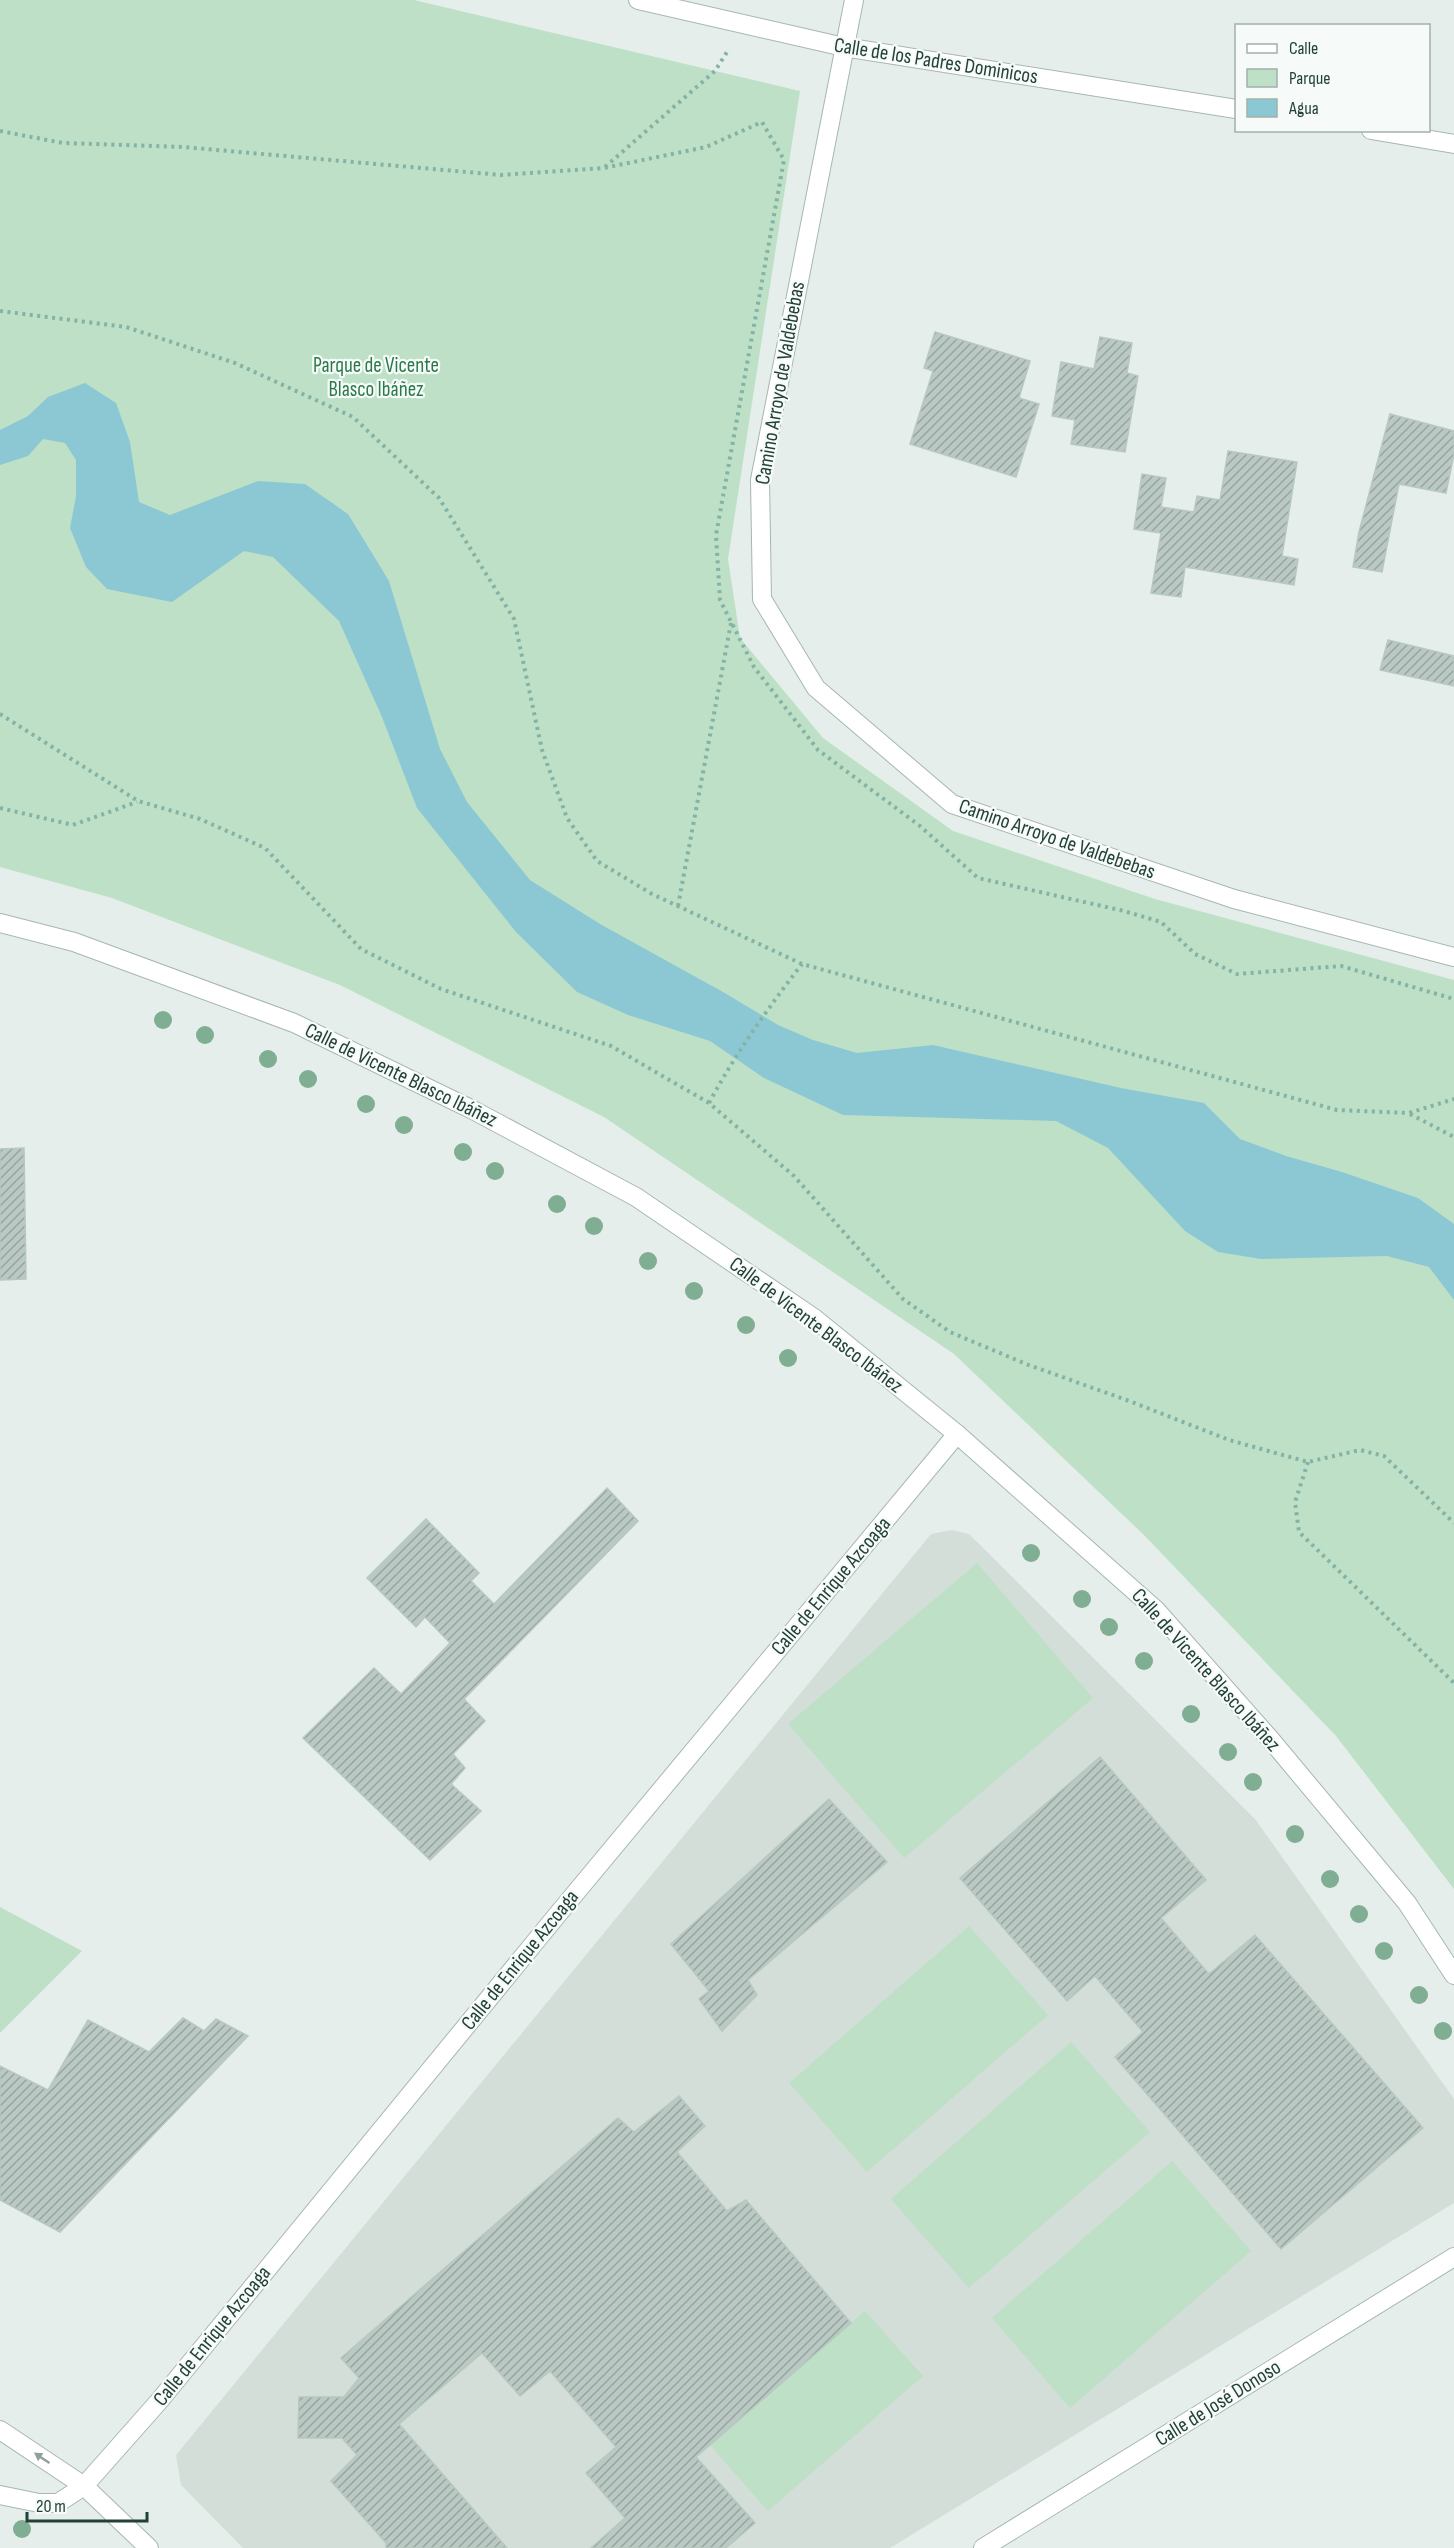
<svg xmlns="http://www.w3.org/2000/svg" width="1454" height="2548" font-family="'Sofia Sans Condensed',sans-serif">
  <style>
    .built { fill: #d3ded9 }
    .green { fill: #bde0c7 }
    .water { fill: #8cc8d4 }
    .building { fill: url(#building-hatch); stroke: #b7c8c1; stroke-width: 1.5 }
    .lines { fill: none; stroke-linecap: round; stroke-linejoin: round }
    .minor-casing { stroke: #a7b7b1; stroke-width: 20 }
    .path { stroke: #84b3a5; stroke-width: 4; stroke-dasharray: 3 4.5; stroke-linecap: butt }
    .minor { stroke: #fff; stroke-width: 18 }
    .tree { fill: #7fae93 }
    .oneway { fill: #91a09c }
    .labels { text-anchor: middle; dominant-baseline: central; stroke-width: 4.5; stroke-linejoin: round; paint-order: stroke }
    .street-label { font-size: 21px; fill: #234139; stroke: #f6faf8 }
    .park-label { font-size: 21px; fill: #2c7a4b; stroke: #f6faf8 }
  </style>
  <defs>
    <pattern id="building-hatch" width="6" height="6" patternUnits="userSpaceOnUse" patternTransform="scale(1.5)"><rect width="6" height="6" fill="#bac9c3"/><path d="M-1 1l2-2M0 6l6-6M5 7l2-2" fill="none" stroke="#97a59f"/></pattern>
  </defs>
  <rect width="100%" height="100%" fill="#e5eeea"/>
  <polygon class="built" points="952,1530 969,1534 1255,1819 1454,2099 1454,2203 890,2548 243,2548 181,2485 176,2455 931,1534"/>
  <g class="green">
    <polygon points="0,0 414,0 800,91 728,559 740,638 823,738 953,831 1155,899 1454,980 1454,1889 1336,1736 1145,1536 954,1354 604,1117 340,985 112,898 0,867"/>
    <polygon points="977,1563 1093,1698 904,1858 788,1724"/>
    <polygon points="0,1907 82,1951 0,2033"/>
    <polygon points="969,1926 1048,2015 867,2172 789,2083"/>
    <polygon points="1071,2042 1150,2132 969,2288 891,2199"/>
    <polygon points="1172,2161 1251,2251 1070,2408 992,2318"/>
    <polygon points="865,2311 923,2376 768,2511 710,2445"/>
  </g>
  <polygon class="water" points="85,383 116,403 130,442 139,502 170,515 258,481 305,484 348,514 389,581 440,749 467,802 530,880 600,924 723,992 778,1025 813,1040 857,1053 933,1045 1121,1088 1204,1103 1240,1139 1286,1156 1342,1172 1418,1198 1454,1224 1454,1300 1429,1267 1387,1256 1261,1259 1218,1252 1185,1231 1108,1148 1056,1121 843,1115 764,1078 710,1041 628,1015 577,992 516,932 417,808 382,717 339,621 273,557 244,551 172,602 107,589 86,567 70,528 76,496 76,460 65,443 43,439 28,456 0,465 0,430 28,416 48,397"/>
  <g class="building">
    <polygon points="935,332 1030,361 1019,398 1039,404 1016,477 910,444 933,371 924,368"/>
    <polygon points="1100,337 1132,343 1127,373 1138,376 1125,452 1071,444 1075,420 1052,416 1061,362 1094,369"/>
    <polygon points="1390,414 1454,431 1454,454 1446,493 1399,484 1382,572 1353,567 1359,532"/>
    <polygon points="1228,451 1297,462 1282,556 1298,559 1294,585 1185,567 1181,597 1151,593 1161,533 1134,529 1142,474 1166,478 1161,507 1194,512 1197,496 1220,500"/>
    <polygon points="1388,640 1454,656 1454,686 1380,670"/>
    <polygon points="24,1148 26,1279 0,1280 0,1149"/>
    <polygon points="607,1488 638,1521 464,1699 485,1721 453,1754 465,1768 451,1784 481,1811 430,1860 303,1738 374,1668 401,1694 450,1643 425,1617 416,1627 367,1578 426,1519 479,1573 471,1581 494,1604"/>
    <polygon points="1100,1757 1206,1880 1161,1918 1209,1974 1255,1935 1423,2128 1281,2249 1115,2057 1143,2032 1095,1976 1067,2001 960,1878"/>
    <polygon points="829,1799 887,1862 748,1980 757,1995 722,2031 699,1999 709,1991 671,1944"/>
    <polygon points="183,2018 204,2031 216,2019 248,2036 60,2232 0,2200 0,2066 48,2090 88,2020 149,2052"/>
    <polygon points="679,2096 705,2126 677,2152 727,2211 746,2200 851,2323 696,2457 755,2523 726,2548 591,2548 625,2518 586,2473 616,2447 550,2371 520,2396 482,2353 399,2424 507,2548 386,2548 386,2543 331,2481 357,2455 342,2438 298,2438 299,2397 344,2397 359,2378 341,2358 618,2118 634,2132"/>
  </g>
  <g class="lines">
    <g class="minor-casing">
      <g id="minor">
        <polyline points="638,0 844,47 1236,109"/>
        <polyline points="854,0 760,480 762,599 816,688 952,804 1234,899 1454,957"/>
        <polyline points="1371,130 1454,144"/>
        <polyline points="0,923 74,942 294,1023 473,1110 636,1197 814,1318 957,1434 1156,1610 1271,1740 1407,1903 1454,1975"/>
        <polyline points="0,2430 84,2486 149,2548"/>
        <polyline points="0,2495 39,2503 58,2503 84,2486 160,2400 558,1914 957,1434"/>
        <polyline points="983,2548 1454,2257"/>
      </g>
    </g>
    <g class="path">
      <polyline points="0,131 63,143 183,147 501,175 604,168 706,147 762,122 784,160 716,535 720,600 754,667 818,750 920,826 978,878 1124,911 1161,922 1195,954 1237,974 1341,966 1454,999"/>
      <polyline points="605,167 715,71 727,52"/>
      <polyline points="0,311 126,327 235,363 353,417 439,498 514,619 542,750 567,818 597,861 652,894 802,964 1337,1110 1409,1113 1454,1099"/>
      <polyline points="0,714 138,801 200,819 265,848 361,949 441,989 611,1046 709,1103 794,1176 903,1299 950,1332 1026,1364 1132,1402 1229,1440 1308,1462 1360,1450 1384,1456 1454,1523"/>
      <polyline points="0,808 73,825 137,802"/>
      <polyline points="678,906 731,623"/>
      <path d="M709 1103C736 1053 768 1008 802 964"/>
      <polyline points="1410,1114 1454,1137"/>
      <polyline points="1308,1462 1295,1502 1299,1532 1454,1683"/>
    </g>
    <use href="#minor" class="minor"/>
  </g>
  <g class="tree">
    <circle cx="163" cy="1020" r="9"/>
    <circle cx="205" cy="1035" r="9"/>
    <circle cx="268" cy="1059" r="9"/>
    <circle cx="308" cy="1079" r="9"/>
    <circle cx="366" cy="1104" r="9"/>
    <circle cx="404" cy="1125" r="9"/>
    <circle cx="463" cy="1152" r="9"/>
    <circle cx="495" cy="1171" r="9"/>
    <circle cx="557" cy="1204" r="9"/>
    <circle cx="594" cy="1226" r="9"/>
    <circle cx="648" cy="1261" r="9"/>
    <circle cx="694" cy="1291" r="9"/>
    <circle cx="746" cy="1325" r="9"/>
    <circle cx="788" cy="1358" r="9"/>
    <circle cx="1031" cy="1553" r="9"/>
    <circle cx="1082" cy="1599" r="9"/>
    <circle cx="1109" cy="1627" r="9"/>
    <circle cx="1144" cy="1661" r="9"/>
    <circle cx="1191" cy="1714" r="9"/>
    <circle cx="1228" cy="1752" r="9"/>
    <circle cx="1253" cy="1782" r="9"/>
    <circle cx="1295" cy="1834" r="9"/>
    <circle cx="1330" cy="1879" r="9"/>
    <circle cx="1359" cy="1914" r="9"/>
    <circle cx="1384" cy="1951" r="9"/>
    <circle cx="1419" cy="1995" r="9"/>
    <circle cx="1443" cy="2031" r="9"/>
    <circle cx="22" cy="2529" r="9"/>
  </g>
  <defs><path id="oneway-solid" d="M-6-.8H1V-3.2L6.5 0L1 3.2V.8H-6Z" transform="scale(1.5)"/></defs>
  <use class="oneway" href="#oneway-solid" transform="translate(42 2458) rotate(-146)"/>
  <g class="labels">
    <g class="street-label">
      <text transform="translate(936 61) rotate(9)">Calle de los Padres Dominicos</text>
      <text transform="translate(780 383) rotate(-80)">Camino Arroyo de Valdebebas</text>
      <text transform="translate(1057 839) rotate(19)">Camino Arroyo de Valdebebas</text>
      <text transform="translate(401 1075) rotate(26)">Calle de Vicente Blasco Ibáñez</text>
      <text transform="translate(816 1325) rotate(37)">Calle de Vicente Blasco Ibáñez</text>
      <text transform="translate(831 1586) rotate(-50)">Calle de Enrique Azcoaga</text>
      <text transform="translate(1206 1670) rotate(48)">Calle de Vicente Blasco Ibáñez</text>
      <text transform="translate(520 1960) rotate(-51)">Calle de Enrique Azcoaga</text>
      <text transform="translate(212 2336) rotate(-51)">Calle de Enrique Azcoaga</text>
      <text transform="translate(1218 2403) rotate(-32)">Calle de José Donoso</text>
    </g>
    <g class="park-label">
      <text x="376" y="365">Parque de Vicente<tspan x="376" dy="24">Blasco Ibáñez</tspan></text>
    </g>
  </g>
  <rect x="1235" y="24" width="195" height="108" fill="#f6faf8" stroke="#a2b0ac" stroke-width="1.5"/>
  <rect x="1247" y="44" width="30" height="9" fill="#ffffff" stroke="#a2b0ac" stroke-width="1.5"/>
  <text x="1289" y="54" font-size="18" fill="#234139">Calle</text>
  <rect x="1247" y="69" width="30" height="18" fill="#bde0c7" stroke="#a2b0ac" stroke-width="1.5"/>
  <text x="1289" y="84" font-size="18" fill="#234139">Parque</text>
  <rect x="1247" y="99" width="30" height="18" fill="#8cc8d4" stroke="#a2b0ac" stroke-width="1.5"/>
  <text x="1289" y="114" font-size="18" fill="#234139">Agua</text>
  <path d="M27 2512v9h120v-9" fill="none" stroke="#234139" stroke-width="3"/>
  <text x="36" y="2512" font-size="18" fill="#234139" stroke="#f6faf8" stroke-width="4.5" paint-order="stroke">20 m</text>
</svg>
